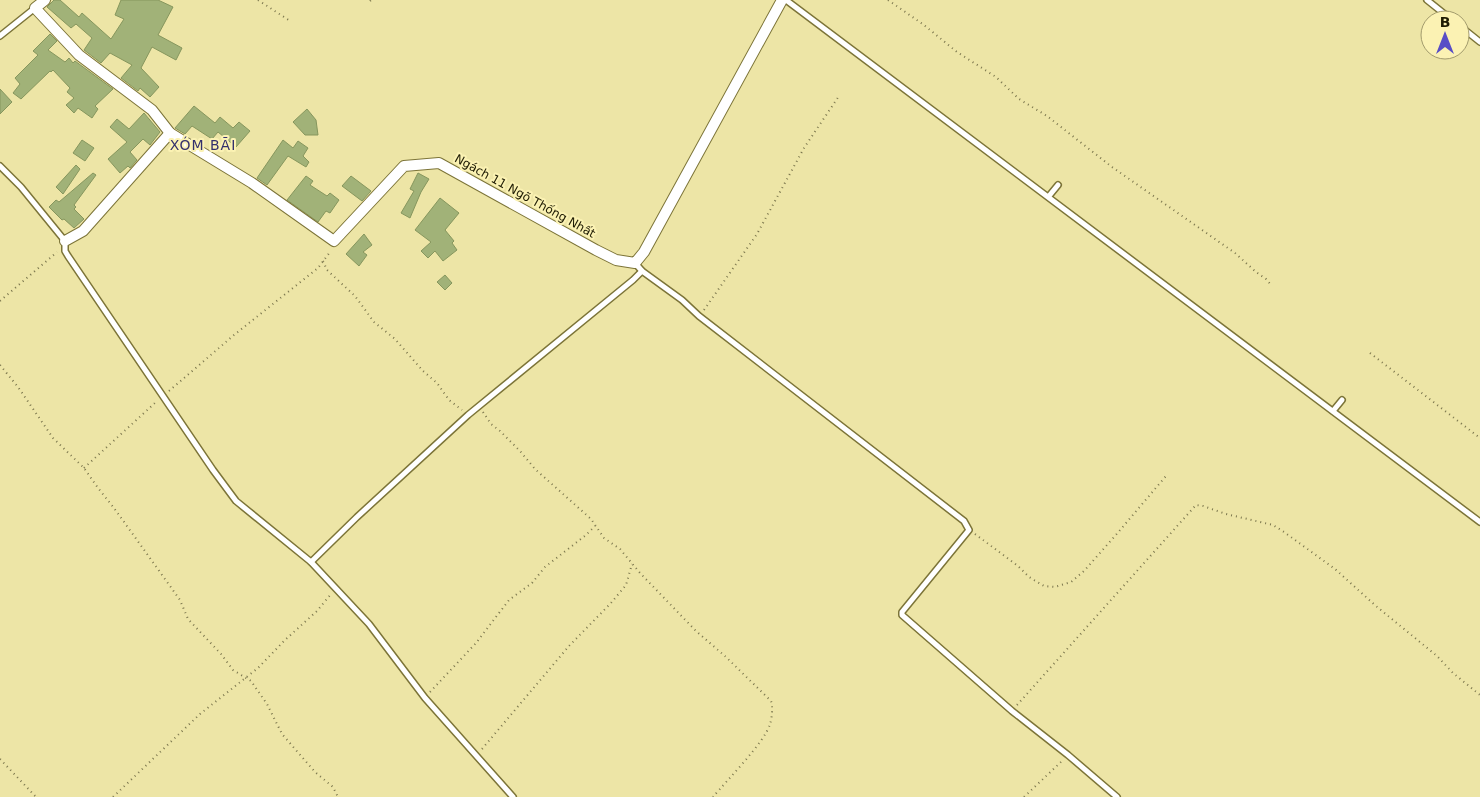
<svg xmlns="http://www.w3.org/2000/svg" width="1480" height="797" font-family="'DejaVu Sans',sans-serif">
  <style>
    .building { fill: #a1b278; stroke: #86965d }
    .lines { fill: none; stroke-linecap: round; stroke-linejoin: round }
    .lane-casing { stroke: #7c7438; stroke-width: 8 }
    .street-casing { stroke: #7c7438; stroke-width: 12 }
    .path { stroke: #7b764d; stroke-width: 2; stroke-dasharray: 1 4; stroke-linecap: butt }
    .lane { stroke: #fff; stroke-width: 5 }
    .street { stroke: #fff; stroke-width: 10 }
    .labels { text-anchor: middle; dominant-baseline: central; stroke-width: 4; stroke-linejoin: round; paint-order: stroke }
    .street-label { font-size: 12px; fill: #1e1b03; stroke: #fbf2b3 }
    .neighbourhood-label { font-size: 14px; letter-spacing: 1px; fill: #33306c; stroke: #fbf2b3 }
  </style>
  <rect width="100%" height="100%" fill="#ede5a6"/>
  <g class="building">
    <polygon points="54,0 60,0 79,17 82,13 111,39 124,19 115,15 121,0 158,0 173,7 158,35 182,48 176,60 152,47 141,68 159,87 150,97 140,88 138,91 121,78 132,65 110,53 101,63 84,50 92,38 76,24 71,28 47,7"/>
    <polygon points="50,34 57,41 48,50 65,62 69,58 73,63 75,61 113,89 95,106 98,109 92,118 78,108 74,113 66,105 74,98 67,92 70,88 53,70 51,72 50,71 21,99 13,93 20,84 15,78 38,55 33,51"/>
    <polygon points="0,89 12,102 0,114"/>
    <polygon points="194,106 215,123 220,117 233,128 239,122 250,131 236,147 218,132 212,139 192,126 185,134 175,128"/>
    <polygon points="307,109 316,120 318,135 305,135 293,122"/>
    <polygon points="144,113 160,132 150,145 143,139 130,152 137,160 130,168 128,166 120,173 108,159 127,142 110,127 117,119 129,129"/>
    <polygon points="82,140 94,148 85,161 73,153"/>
    <polygon points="283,140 293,148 298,141 308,148 303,156 309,162 306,167 288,156 267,185 257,178"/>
    <polygon points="76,165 80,169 63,194 56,187"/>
    <polygon points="93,173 96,175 74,205 76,207 74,209 84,219 74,228 64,219 62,220 49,207 56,200 59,202"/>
    <polygon points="418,173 429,179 421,192 410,218 401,213 414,191 410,189"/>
    <polygon points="306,176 313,181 310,185 327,196 330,193 339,200 330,213 326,211 318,222 287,200"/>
    <polygon points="351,176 371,191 362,201 342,186"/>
    <polygon points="440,198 459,213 445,230 454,241 452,243 457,250 443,261 435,251 428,258 421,251 431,242 415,230"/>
    <polygon points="364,234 372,245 363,252 367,255 359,266 346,254"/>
    <polygon points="445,275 452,283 445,290 437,282"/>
  </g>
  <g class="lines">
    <g class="lane-casing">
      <g id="lane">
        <polyline points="786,0 1480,522"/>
        <polyline points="1427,0 1452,20"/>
        <polyline points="1460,26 1480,42"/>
        <polyline points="0,36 35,8"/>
        <polyline points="0,166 21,187 65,241 65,251 68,256 213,470 236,501 311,562 369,624 425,698 513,797"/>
        <polyline points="1049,196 1058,185"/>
        <polyline points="635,263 642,271 682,300 699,316 964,521 969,530 902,612 902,615 1012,711 1068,755 1117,797"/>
        <polyline points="1333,411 1342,400"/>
        <polyline points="311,562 357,517 468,415 633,280 642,271"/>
      </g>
    </g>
    <g class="street-casing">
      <g id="street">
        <polyline points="45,0 35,8 79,55 152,110 170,133 252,183 334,241 404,166 439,163 596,250 616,260 635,263 644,252 782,0"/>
        <polyline points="65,241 83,231 170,133"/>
      </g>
    </g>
    <g class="path">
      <polyline points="258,0 290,21"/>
      <polyline points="888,0 924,25 957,52 996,77 1019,99 1047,116 1112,167 1235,253 1256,272 1266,279 1272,286"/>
      <polyline points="370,1 371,0"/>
      <polyline points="323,261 327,270 355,296 374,322 395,339 423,371 437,383 449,400 462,410"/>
      <polyline points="0,301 57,252"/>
      <polyline points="704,310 757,234 804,148 839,96"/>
      <polyline points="1370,353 1480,438"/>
      <polyline points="0,365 18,387 53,438 84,468 98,488 114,508 180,600 188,619 221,654 233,670 251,681 267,704 282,734 315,772 333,787 338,797"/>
      <polyline points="169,391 234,335 318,268 330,252"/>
      <path d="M483 412 491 424 500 431 520 451 535 469 591 519 604 538 620 549 640 573 696 631 726 657 771 701C773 707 772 718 770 724 765 742 727 780 713 797"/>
      <polyline points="84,468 156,402"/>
      <polyline points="975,534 1018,566 1029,577 1044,586 1055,587 1071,582 1084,571 1115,536 1166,476"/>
      <polyline points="430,692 476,643 509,600 532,583 545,567 586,535 595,526"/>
      <polyline points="1017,705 1196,505 1203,506 1226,514 1273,525 1284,532 1335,569 1376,606 1437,656 1453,673 1480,695"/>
      <polyline points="482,749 569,646 611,603 626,585 632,564"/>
      <polyline points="0,759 36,797"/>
      <polyline points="113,797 200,714 258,668 285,640 317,611 331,594"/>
      <polyline points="1024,797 1062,761"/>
    </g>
    <use href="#lane" class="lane"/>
    <use href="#street" class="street"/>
  </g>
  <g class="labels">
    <g class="street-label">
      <text transform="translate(525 196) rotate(29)">Ngách 11 Ngõ Thống Nhất</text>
    </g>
    <g class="neighbourhood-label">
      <text x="203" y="145">XÓM BÃI</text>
    </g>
  </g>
  <g transform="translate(1445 35)"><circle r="24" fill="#fbf2b3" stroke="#a39c6d"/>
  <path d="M0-4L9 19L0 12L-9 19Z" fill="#584ec6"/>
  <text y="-8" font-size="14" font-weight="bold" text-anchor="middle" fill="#1e1b03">B</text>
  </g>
</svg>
